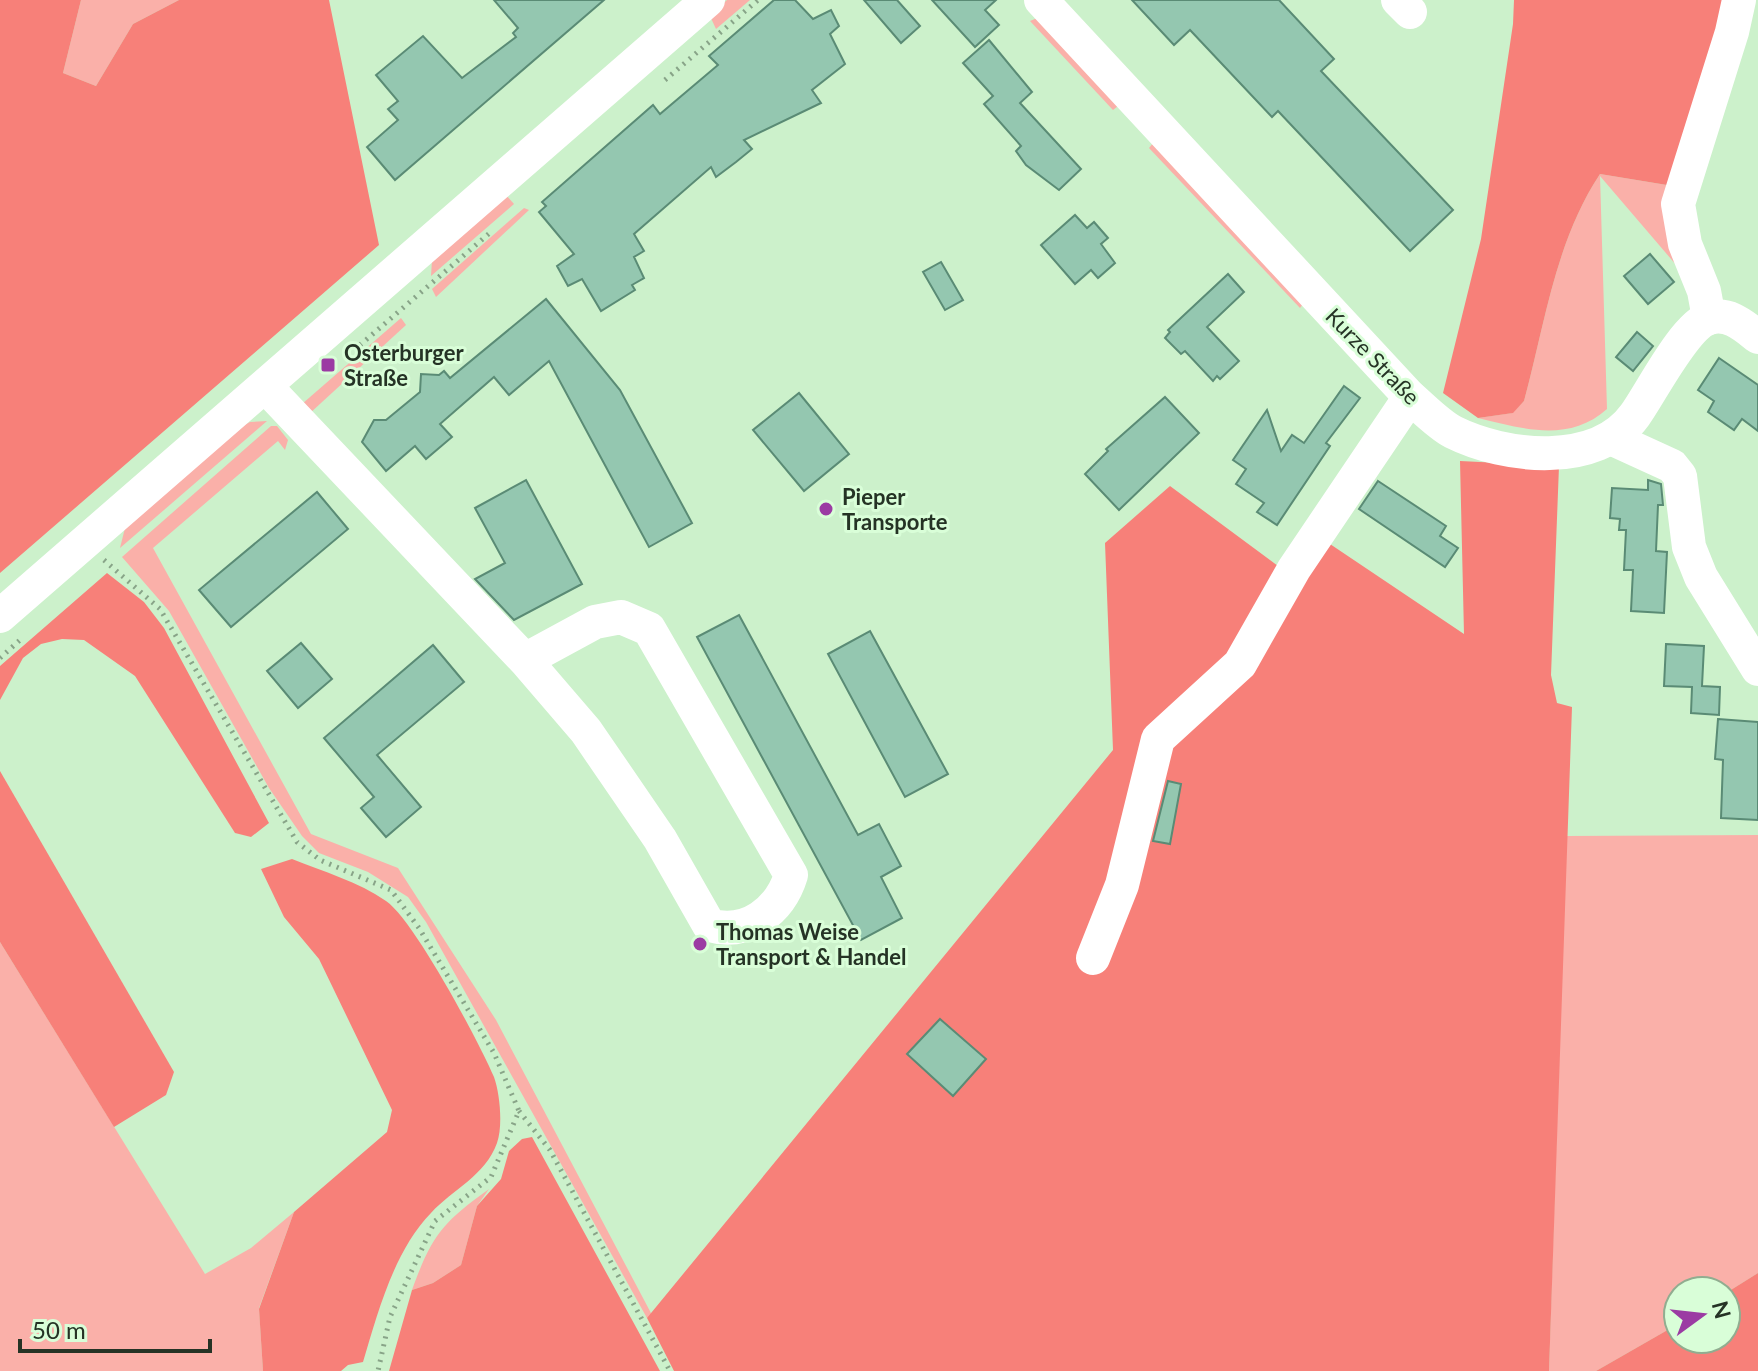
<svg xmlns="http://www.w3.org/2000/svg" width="1758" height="1371" font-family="Lato,sans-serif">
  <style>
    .green { fill: #fab0a9 }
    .forest { fill: #f78079 }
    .building { fill: #94c7b0; stroke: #5a8b75; stroke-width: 2 }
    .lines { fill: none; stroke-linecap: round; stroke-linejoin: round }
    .path { stroke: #88a488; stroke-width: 5; stroke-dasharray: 2 6; stroke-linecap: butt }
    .minor { stroke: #fff; stroke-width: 34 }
    .poi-dot { fill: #9b3ba3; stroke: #d9fed8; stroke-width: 3 }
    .labels { text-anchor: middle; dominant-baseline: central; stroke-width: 6; stroke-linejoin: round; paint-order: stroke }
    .poi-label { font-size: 22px; font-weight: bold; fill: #253325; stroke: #d9fed8; text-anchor: start }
    .street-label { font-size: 22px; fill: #253325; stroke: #d9fed8 }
  </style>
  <rect width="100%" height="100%" fill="#ccf1cb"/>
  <g class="green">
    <polygon points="81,0 179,0 133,24 96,86 63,73"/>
    <polygon points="727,0 750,0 716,29 710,16"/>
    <polygon points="1042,16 1118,106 1113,110 1030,21"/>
    <polygon points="1154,142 1303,304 1300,308 1149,148"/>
    <path d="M1600 174 1673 186 1689 280 1600 176 1607 409C1569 443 1523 429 1478 418L1512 413 1524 401C1545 324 1555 242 1600 174Z"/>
    <polygon points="505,194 514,204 431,276 432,260"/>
    <polygon points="524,208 529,210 436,297 432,289"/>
    <polygon points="401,318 406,325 309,414 302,404"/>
    <polygon points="267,421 120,548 125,528 231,432 250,422"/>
    <polygon points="271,426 277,426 288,440 285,450 278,441 153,548 311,834 398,868 496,1020 652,1315 647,1318 426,922 408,897 368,872 319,853 302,836 269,788 169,611 122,557"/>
    <polygon points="1758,835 1758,1273 1726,1293 1678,1291 1678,1324 1596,1371 1549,1371 1566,836"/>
    <polygon points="0,942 205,1274 251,1248 294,1212 259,1308 263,1371 0,1371"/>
    <path d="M489 1189 477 1206 461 1265 433 1283 412 1290C432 1235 442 1223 489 1189Z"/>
  </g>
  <g class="forest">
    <polygon points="0,0 81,0 63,73 96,86 133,24 179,0 329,0 379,245 0,573"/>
    <path d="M1514 0H1725L1673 186 1600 174C1555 242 1545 324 1524 401L1513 413 1478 418 1443 393 1481 239 1513 24Z"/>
    <polygon points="1460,461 1559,466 1551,675 1557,703 1572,707 1549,1371 674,1371 647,1318 1113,750 1105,543 1170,486 1278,566 1327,542 1464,634"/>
    <polygon points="107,573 144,602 164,628 269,823 251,837 235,833 135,676 84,640 62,639 41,644 23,658 0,700 0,666"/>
    <polygon points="0,771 174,1072 166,1095 114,1127 0,942"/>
    <path d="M292 859C322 871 359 882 386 901 414 920 479 1042 494 1077 500 1094 503 1126 497 1143 485 1176 453 1189 431 1213 394 1251 378 1312 363 1362L348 1365 341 1371H263L259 1309 294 1212 387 1132 392 1110 319 959 284 917 261 869Z"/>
    <polygon points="532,1137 660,1371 389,1371 412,1290 433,1283 461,1265 477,1206 501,1179 509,1151 522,1139"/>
    <polygon points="1758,1273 1758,1371 1596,1371 1678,1324 1678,1339 1726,1339 1726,1293"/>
  </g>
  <g class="building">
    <polygon points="494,0 604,0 395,180 367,147 398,120 388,109 398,101 376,75 423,36 462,78 516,37 513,33 518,28"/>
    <polygon points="774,0 795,0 813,19 831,10 839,26 830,34 845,64 812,90 821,103 744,140 752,149 736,162 716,177 711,167 634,234 644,251 634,257 644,278 632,285 635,290 601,311 582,279 568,286 557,266 574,254 539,212 546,206 542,202 653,105 660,114 718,65 709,56"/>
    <polygon points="864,0 897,0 920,26 901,43"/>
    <polygon points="932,0 996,0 985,10 999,25 975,47"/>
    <polygon points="1132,0 1279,0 1334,59 1321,71 1453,210 1410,251 1278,111 1272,117 1190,30 1174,45"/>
    <polygon points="989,40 1032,92 1020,103 1081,169 1059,190 1026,165 1016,151 1021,146 984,104 993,96 963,63"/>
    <polygon points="1075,215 1087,228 1094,222 1108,238 1101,244 1115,263 1098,278 1091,270 1075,284 1041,245"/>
    <polygon points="1650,254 1674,282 1648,304 1624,276"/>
    <polygon points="941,262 963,300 945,310 923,272"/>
    <polygon points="1228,274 1244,292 1207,327 1239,361 1220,379 1217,376 1213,381 1185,351 1181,354 1165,338 1170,332 1168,330"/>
    <polygon points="546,299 620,390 692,523 649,547 549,361 509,395 494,377 440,424 452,437 426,459 415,446 386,471 362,442 374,420 386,420 420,392 421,374 439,375 444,371 450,378"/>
    <polygon points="1637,332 1653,346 1633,371 1616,357"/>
    <polygon points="1719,358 1758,385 1758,431 1742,419 1734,430 1708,412 1714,401 1698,390"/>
    <polygon points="1344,386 1360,398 1326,443 1330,446 1277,525 1257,512 1264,503 1236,484 1246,469 1233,460 1267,410 1281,451 1292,435 1304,443"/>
    <polygon points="799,393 849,454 804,491 753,430"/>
    <polygon points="1165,397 1199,433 1119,510 1085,474 1108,451 1106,449"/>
    <polygon points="526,480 582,584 514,620 475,579 505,563 475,508"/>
    <polygon points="1648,480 1661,484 1663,505 1658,505 1656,551 1667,552 1664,613 1631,611 1633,570 1624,570 1626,530 1619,530 1620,519 1610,518 1612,488 1648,490"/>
    <polygon points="1378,481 1446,526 1440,536 1458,548 1445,567 1359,509"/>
    <polygon points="317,492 348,529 231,627 199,590"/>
    <polygon points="739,615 858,835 879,824 901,866 881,877 902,918 861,940 697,637"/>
    <polygon points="870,631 948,774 905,797 828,654"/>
    <polygon points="301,643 332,679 298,708 267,671"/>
    <polygon points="1666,644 1704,646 1702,686 1720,687 1719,715 1691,713 1692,687 1664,686"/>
    <polygon points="433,645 464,682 377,755 421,807 386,837 361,808 374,797 324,738"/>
    <polygon points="1718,719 1758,722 1758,820 1721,818 1723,760 1715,759"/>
    <polygon points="1168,781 1181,784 1170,844 1153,841"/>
    <polygon points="940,1019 986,1059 953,1096 907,1054"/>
  </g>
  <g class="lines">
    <g class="path">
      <polyline points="665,80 758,0"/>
      <polyline points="360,345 492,231"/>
      <polyline points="104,560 160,609 297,842 320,860 391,890 419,928 494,1053 519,1111 491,1177 435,1221 390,1317 378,1371"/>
      <polyline points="0,658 20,640"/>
      <polyline points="519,1111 550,1150 670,1371"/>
    </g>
    <g class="minor">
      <path d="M1041 0 1410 397C1424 409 1438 424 1453 432 1505 458 1597 468 1635 415 1651 393 1684 326 1709 318 1729 312 1744 326 1758 337"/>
      <polyline points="1398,0 1410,12"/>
      <polyline points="1709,318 1704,291 1685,244 1678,204 1732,32 1739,0"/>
      <path d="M266 387 525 660 586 731 660 839 709 925C747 936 780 911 791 875L649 629 621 617 595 622 525 660"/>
      <polyline points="1613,439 1672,466 1680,476 1689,547 1701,577 1758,669"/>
      <polyline points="0,616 708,0"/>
      <polyline points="1093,958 1122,885 1158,739 1240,664 1294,569 1410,397"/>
    </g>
  </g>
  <g class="poi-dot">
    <rect x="320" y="357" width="16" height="16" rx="4"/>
    <circle cx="826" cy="509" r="8"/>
    <circle cx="700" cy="944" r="8"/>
  </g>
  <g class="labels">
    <g class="poi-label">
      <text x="344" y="352">Osterburger<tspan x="344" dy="25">Straße</tspan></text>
      <text x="842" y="496">Pieper<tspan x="842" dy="25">Transporte</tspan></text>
      <text x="716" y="931">Thomas Weise<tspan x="716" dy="25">Transport &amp; Handel</tspan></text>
    </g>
    <g class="street-label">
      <text transform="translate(1373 356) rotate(46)">Kurze Straße</text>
    </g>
  </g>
  <g transform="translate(1702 1315) rotate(75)"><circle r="38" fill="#d9fed8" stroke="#91ad90" stroke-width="2"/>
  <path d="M0-6L14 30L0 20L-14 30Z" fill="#9b3ba3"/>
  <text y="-12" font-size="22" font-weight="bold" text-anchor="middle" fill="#253325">N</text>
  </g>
  <path d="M20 1339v12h190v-12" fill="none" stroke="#253325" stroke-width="4"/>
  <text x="32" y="1339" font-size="24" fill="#253325" stroke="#d9fed8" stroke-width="6" paint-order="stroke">50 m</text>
</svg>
